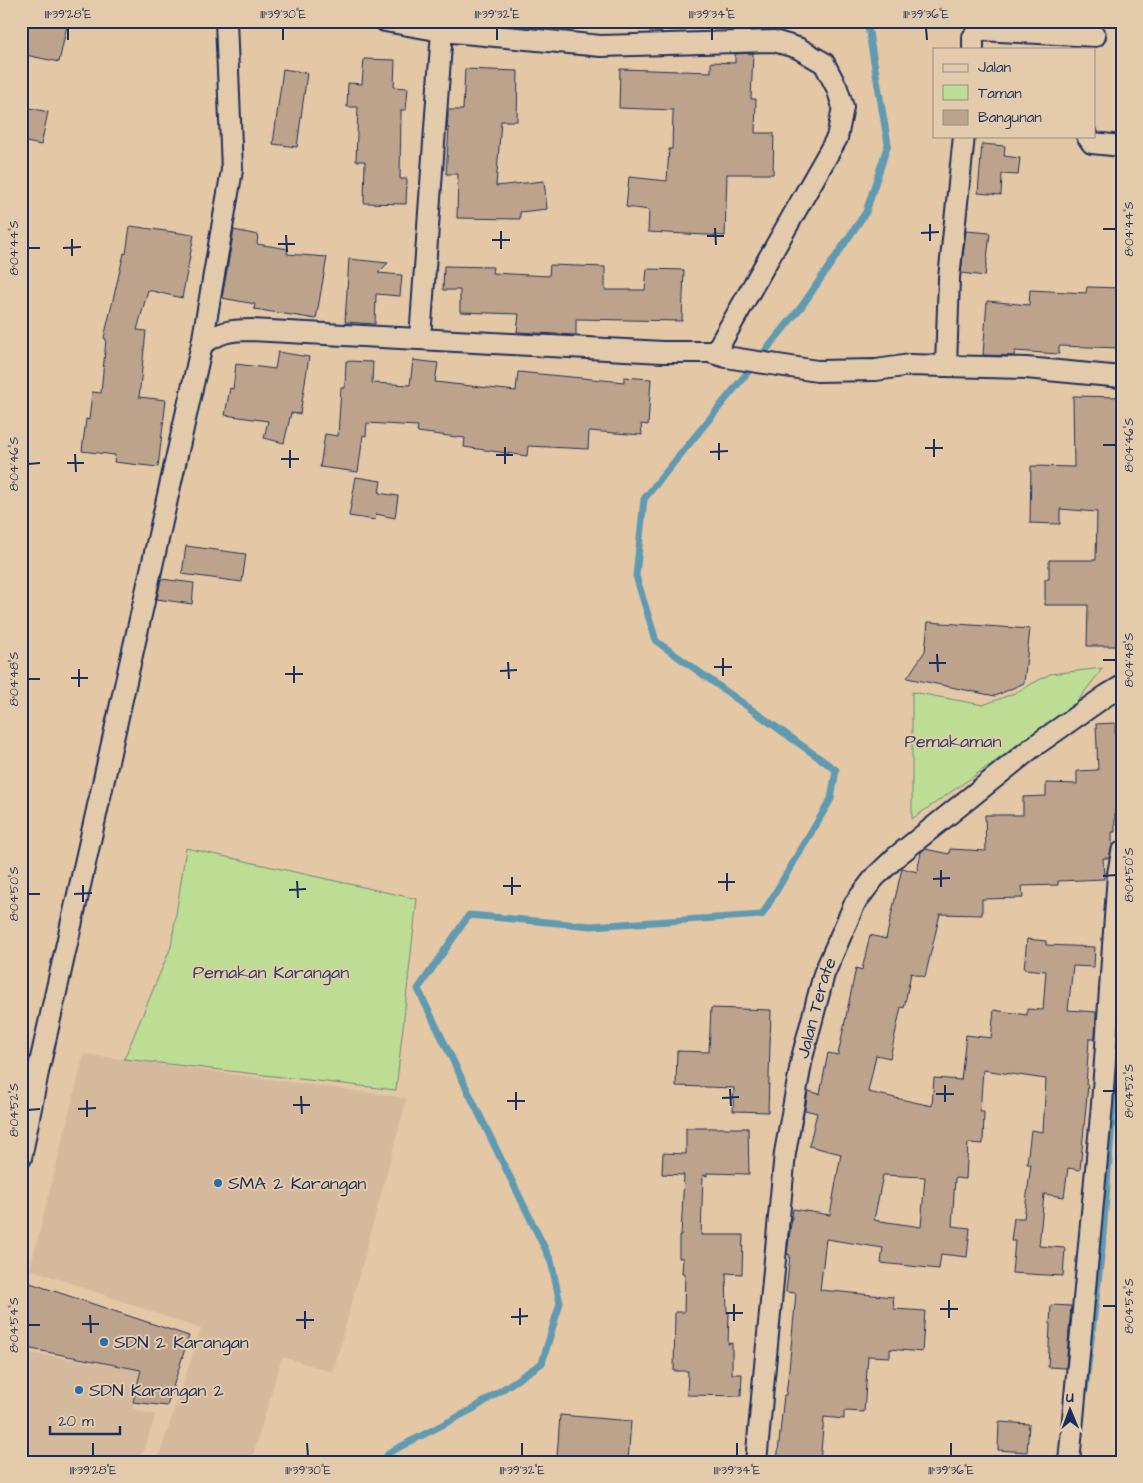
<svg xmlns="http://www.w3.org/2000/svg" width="1143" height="1483" font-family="'Architects Daughter',sans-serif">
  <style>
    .built { fill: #d4b99c }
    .green { fill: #bddc94; stroke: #6c8679 }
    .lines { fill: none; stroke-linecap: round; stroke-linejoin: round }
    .stream { stroke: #619ab0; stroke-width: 7 }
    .building { fill: #bda38b; stroke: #1b2f5e; fill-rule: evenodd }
    .street-casing { stroke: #1b2f5e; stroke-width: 24 }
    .street { stroke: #e3caab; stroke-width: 20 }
    .ticks { fill: none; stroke: #1b2f5e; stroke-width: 2 }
    .poi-dot { fill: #1f6fb2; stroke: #e3caab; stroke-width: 2 }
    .labels { text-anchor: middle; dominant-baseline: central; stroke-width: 4; stroke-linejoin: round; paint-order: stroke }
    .park-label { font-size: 18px; fill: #2b4063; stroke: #e3caab }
    .street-label { font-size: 18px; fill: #1b2f5e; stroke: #e3caab }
    .poi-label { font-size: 18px; fill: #1b2f5e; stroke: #e3caab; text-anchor: start }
    .neatline { fill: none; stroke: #1b2f5e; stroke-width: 2 }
    .ticks-label { font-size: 12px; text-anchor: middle; fill: #1b2f5e }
  </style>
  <rect width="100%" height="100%" fill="#e4c7a5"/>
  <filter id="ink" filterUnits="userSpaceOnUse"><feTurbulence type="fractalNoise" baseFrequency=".02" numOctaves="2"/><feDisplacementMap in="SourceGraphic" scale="10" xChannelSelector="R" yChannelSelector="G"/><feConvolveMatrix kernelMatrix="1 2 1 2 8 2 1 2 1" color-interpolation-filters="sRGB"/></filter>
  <g filter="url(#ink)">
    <g class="built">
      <polygon points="84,1054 407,1098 333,1372 282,1357 251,1462 157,1462 201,1329 30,1269"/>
      <polygon points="23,1352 141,1370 132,1409 156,1415 139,1462 21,1462 21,1359"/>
    </g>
    <g class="green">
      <polygon points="1103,668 1072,708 912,819 912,692 983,705 1015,693 1050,674"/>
      <polygon points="186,848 417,899 396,1090 124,1059 171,947"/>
    </g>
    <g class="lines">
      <g class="stream">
        <polyline points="1085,1390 1102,1248 1122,992"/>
        <polyline points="382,1462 390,1452 473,1409 542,1363 560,1303 551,1261 418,989 469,915 591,926 762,915 831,799 836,770 656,641 636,576 644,499 802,306 866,212 888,144 867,21"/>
      </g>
    </g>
    <g class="building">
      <polygon points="21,21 68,21 59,62 21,54"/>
      <rect x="736" y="21" width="18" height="9"/>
      <polygon points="753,53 751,99 756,99 755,133 774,133 773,174 727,174 725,236 648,232 649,210 626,207 629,177 667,181 669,149 672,149 673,110 619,108 620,69 711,72 711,62 735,63 735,54"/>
      <polygon points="364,59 395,60 394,87 408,88 406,110 401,110 400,179 407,179 406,204 364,203 365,161 356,161 358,107 347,107 348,83 362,84"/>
      <polygon points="283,69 307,73 297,147 273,144"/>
      <polygon points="465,69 518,71 517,121 501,121 496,186 544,181 547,209 520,212 520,219 457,218 458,174 446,174 449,128 447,128 448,117 448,110 463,110"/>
      <polygon points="21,106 48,112 41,145 21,141"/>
      <polygon points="982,144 1005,146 1004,156 1020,158 1018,175 1002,174 1001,195 978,193"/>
      <polygon points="130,226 194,235 182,298 148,290 137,330 146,331 139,397 166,400 158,467 114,462 115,455 82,451 86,419 89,420 92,392 101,393 106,339 104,338 124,253 126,254"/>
      <polygon points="234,230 258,235 257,244 288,249 287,254 327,257 316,319 254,309 255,304 222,298"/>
      <polygon points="966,231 990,233 985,276 961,273"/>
      <polygon points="349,259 388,263 378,273 402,275 400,296 376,294 375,324 345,322"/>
      <polygon points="550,265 605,267 605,290 645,290 647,269 684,270 682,321 576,319 576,335 517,332 519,314 460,312 460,290 443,290 444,266 493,267 492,273 549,276"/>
      <polygon points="1087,287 1122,288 1122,348 1059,346 1059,354 1015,351 1014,356 983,355 987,301 1029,305 1030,290 1086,293"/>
      <polygon points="278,352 309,357 300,414 291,413 284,443 264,438 268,421 225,415 230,388 233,389 236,364 275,369"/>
      <polygon points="413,360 438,363 435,382 516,391 518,372 624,382 624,377 651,379 648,425 641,424 642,435 589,431 588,449 528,446 527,456 464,447 465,438 417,432 418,426 367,423 366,436 363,435 358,472 320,467 325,434 338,436 341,388 345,388 346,361 373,362 372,383 410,385"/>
      <polygon points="1073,396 1122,397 1122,646 1087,646 1088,605 1045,605 1045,579 1049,579 1049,560 1096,560 1097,512 1060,509 1060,524 1030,523 1031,466 1074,467"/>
      <polygon points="356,477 381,481 379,493 398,496 395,518 376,514 375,520 349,516"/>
      <polygon points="186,546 246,554 242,582 182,574"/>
      <polygon points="161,579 194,583 192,604 157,599"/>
      <polygon points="928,622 1030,629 1024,683 995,696 907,678 925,651"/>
      <path d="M1115 723 1119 810H1115V832H1112V846L1109 858H1103L1104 879 1058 881V885L1022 886 1023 898 982 899V915L940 914 925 977 911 973 904 1008 901 1007 890 1058 876 1055 868 1092 932 1106 934 1078 961 1080 966 1035 991 1038 994 1010 1027 1015V1009L1043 1010 1046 971 1024 969 1027 939 1046 941V945L1095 947 1094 967 1073 966 1068 1010 1096 1012 1095 1039H1089L1086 1085H1088L1080 1170 1068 1168 1064 1197 1044 1194 1039 1246 1065 1248 1063 1276 1012 1273 1015 1241H1011L1014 1218H1024L1031 1164H1027L1031 1130 1043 1132 1046 1079 983 1070 980 1112H984L983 1144 968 1143 966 1179 955 1178 952 1226 970 1228 967 1257 941 1254 939 1269 881 1263 883 1248 826 1239 820 1290 893 1297 894 1309 925 1311 922 1352 890 1349V1357L868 1356 864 1412 844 1411V1419L824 1417 820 1462H777L784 1395H786L789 1369 796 1293 786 1292 790 1255 787 1254 793 1209 830 1215 841 1154 809 1146 817 1113 805 1110 808 1091 820 1094 828 1053 838 1055 856 968 862 970 870 935 886 939 902 868 917 872 921 852 925 849 949 854 950 849 986 851 985 815H1023V797L1046 796V783L1077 784V771L1098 770 1096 724ZM883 1175 925 1177 921 1227 874 1220Z"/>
      <polygon points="711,1008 771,1010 768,1112 733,1111 734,1088 676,1086 677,1051 709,1052"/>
      <polygon points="686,1128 748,1128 749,1174 707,1173 707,1176 703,1175 701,1235 743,1235 742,1274 726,1273 727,1313 729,1313 728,1344 732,1343 732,1374 742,1374 741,1396 687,1395 688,1371 674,1371 675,1312 684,1312 685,1273 682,1273 683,1258 679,1258 679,1235 681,1235 684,1175 662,1174 663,1153 686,1154"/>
      <polygon points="21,1280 189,1336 167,1406 133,1402 141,1370 21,1347"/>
      <polygon points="1051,1305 1071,1306 1066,1368 1048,1367"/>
      <polygon points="560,1415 631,1421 628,1462 557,1457"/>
      <polygon points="999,1422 1029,1424 1027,1452 998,1450"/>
    </g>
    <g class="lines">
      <g class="street-casing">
        <g id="street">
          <polyline points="385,21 442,31 601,46 774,41 798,48 824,63 837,88 843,107 837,138 715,353"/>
          <polyline points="973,49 973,37 979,30 1095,36"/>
          <polyline points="1087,136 1092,143 1122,146"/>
          <polyline points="420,338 442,31"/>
          <path d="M202 344C221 332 229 330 251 330L663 352H709L726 357 817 371 876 370 910 365 946 366 1026 368 1122 377"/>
          <polyline points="946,366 949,278 964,136"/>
          <polyline points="21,1158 38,1072 202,344 232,170 226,21"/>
          <path id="s1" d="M756 1462 785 1153 802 1058 824 974 855 903 875 877 897 856 1033 747 1107 695 1122 686"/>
          <polyline points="1069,1462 1102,1104 1118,874 1122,852"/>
        </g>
      </g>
      <use href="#street" class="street"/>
    </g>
  </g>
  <path class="ticks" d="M68 28V40M283 28V40M497 28V40M712 28V40M926 28 927 40M930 224V241M715 228 716 245M1103 229H1116M501 231V249M921 233 939 232M286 235 287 252M707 236H724M72 239V256M492 240H510M278 244H295M28 248H40M63 248 81 247M934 439V457M719 443V460M1103 445H1116M505 447V464M925 448H943M290 450V468M710 452 728 451M75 454 76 472M496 455H513M281 459H299M67 463H84M28 464 40 463M937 654 938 672M723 658V676M1103 660H1116M508 662 509 679M929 663H946M294 666V683M714 667H732M79 669V687M500 671 517 670M285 674H303M71 678H88M28 679H40M941 870V887M727 873V891M1103 876 1116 875M512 877V895M933 879 950 878M297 881 298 898M718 882H735M83 885V902M503 886H521M289 890 306 889M28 894H40M74 894 92 893M945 1085V1102M730 1089 731 1106M1103 1091H1116M516 1092V1110M936 1094H954M301 1096 302 1114M722 1098 739 1097M87 1100V1117M507 1101H525M293 1105H310M78 1109 96 1108M28 1110 40 1109M949 1300V1318M734 1304V1321M1103 1306H1116M520 1308V1325M940 1309H958M305 1311V1329M726 1313H743M90 1315 91 1333M511 1317 528 1316M296 1320H314M82 1324H99M28 1325H40M93 1443V1456M307 1443 308 1456M522 1443V1456M737 1443V1456M951 1443V1456"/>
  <g class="poi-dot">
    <circle cx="218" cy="1183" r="5"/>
    <circle cx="104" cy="1342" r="5"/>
    <circle cx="79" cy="1390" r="5"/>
  </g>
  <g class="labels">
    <g class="park-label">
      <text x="953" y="741">Pemakaman</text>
      <text x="271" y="972">Pemakan Karangan</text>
    </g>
    <g class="street-label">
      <text stroke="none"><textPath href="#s1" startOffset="459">Jalan Terate</textPath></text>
    </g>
    <g class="poi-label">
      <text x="228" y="1183">SMA 2 Karangan</text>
      <text x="114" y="1342">SDN 2 Karangan</text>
      <text x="89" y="1390">SDN Karangan 2</text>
    </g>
  </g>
  <rect width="1143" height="1483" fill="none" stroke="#e3caab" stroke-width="55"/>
  <rect x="933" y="48" width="162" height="90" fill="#e3caab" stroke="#938c8c"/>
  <rect x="943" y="64" width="25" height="8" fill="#e3caab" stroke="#938c8c"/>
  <text x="978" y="72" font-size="15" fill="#1b2f5e">Jalan</text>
  <rect x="943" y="85" width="25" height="15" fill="#bddc94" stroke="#938c8c"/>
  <text x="978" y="98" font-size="15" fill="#1b2f5e">Taman</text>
  <rect x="943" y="110" width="25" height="15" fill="#bda38b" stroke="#938c8c"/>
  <text x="978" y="122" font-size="15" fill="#1b2f5e">Bangunan</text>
  <g transform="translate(1070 1410) rotate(359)" stroke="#e3caab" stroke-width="4" paint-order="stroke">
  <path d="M0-4L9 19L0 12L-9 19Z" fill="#1b2f5e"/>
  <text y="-8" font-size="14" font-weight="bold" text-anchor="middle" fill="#1b2f5e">U</text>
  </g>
  <path d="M50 1426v8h70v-8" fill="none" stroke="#1b2f5e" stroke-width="2.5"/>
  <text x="58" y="1426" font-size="15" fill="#1b2f5e" stroke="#e3caab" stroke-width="4" paint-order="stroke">20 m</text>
  <rect x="28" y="28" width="1088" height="1428" class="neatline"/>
  <g class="ticks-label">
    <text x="68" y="18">111°39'28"E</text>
    <text x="283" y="18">111°39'30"E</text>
    <text x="497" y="18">111°39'32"E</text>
    <text x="712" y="18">111°39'34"E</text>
    <text x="926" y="18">111°39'36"E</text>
    <text transform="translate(1129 229) rotate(-90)" y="4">8°04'44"S</text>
    <text transform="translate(14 248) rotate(-90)" y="4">8°04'44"S</text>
    <text transform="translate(1129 445) rotate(-90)" y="4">8°04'46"S</text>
    <text transform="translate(14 464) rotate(-90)" y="4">8°04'46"S</text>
    <text transform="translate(1129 660) rotate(-90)" y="4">8°04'48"S</text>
    <text transform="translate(14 679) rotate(-90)" y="4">8°04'48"S</text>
    <text transform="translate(1129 875) rotate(-90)" y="4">8°04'50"S</text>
    <text transform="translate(14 894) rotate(-90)" y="4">8°04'50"S</text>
    <text transform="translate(1129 1091) rotate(-90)" y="4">8°04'52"S</text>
    <text transform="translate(14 1110) rotate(-90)" y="4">8°04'52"S</text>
    <text transform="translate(1129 1306) rotate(-90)" y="4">8°04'54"S</text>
    <text transform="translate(14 1325) rotate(-90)" y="4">8°04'54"S</text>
    <text x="93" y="1474">111°39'28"E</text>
    <text x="308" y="1474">111°39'30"E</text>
    <text x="522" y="1474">111°39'32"E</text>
    <text x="737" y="1474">111°39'34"E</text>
    <text x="951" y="1474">111°39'36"E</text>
  </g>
</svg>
